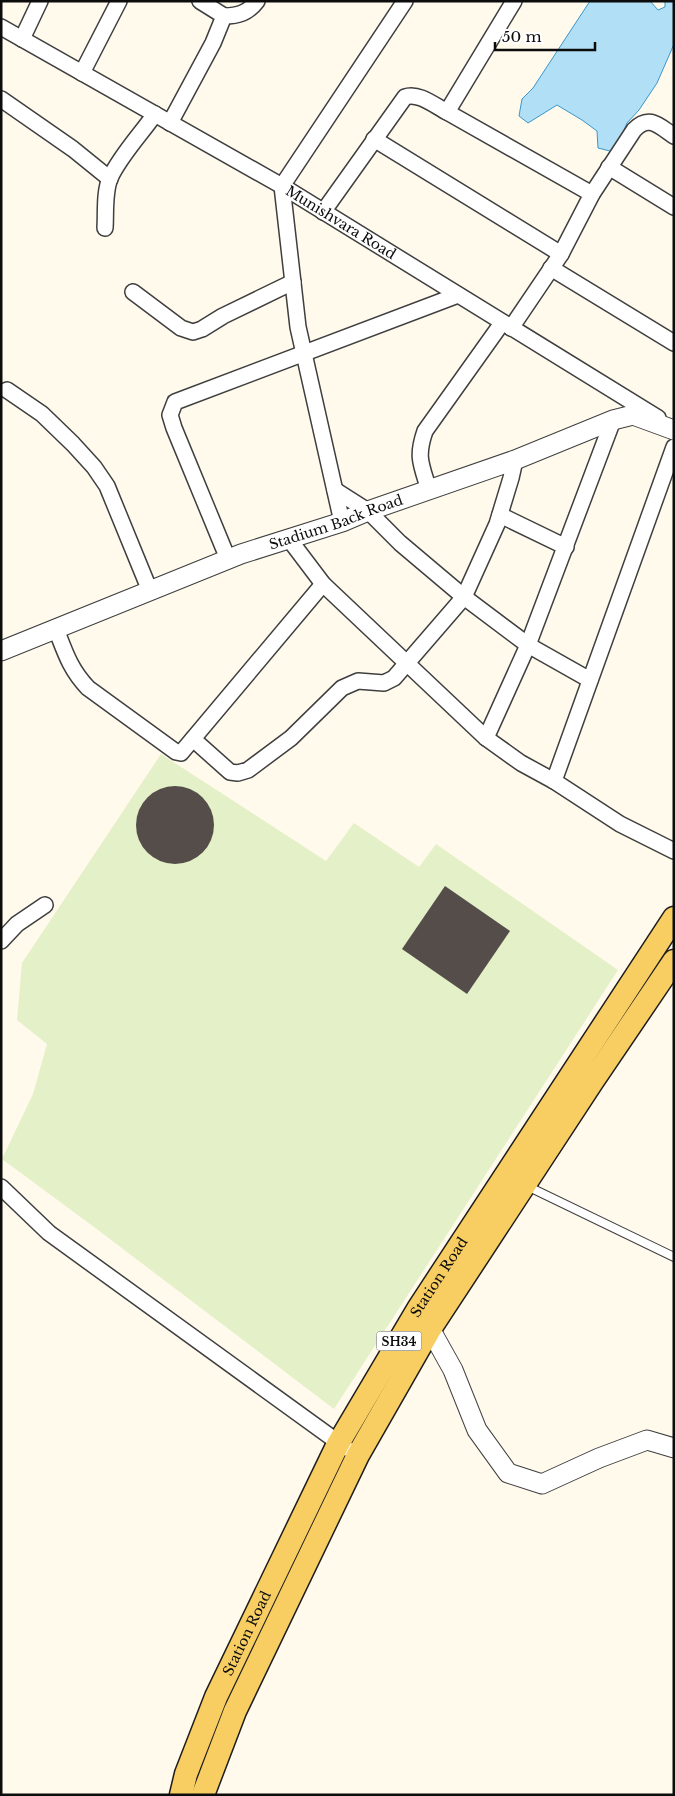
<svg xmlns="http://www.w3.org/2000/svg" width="675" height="1796" font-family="'Libre Baskerville',serif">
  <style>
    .pitch { fill: #e4f0c8 }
    .water { fill: #b1dff6; stroke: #3997cc }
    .building { fill: #554d49 }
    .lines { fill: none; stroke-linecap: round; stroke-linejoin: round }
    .service-casing { stroke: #3f3f3f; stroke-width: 10 }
    .minor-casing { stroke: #3f3f3f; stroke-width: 18 }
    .tertiary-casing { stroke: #3f3f3f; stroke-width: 21 }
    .primary-casing { stroke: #1d1d1d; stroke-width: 25 }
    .service { stroke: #fff; stroke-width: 8 }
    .minor { stroke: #fff; stroke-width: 15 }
    .tertiary { stroke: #fff; stroke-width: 19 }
    .primary { stroke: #f8ce63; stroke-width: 22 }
    .labels { text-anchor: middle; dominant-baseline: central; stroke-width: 5; stroke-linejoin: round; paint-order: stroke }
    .shield { fill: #fff; stroke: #555; stroke-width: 1 }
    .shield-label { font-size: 12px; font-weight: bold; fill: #0c0c0c }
    .street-label { font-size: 14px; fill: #0c0c0c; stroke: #fff }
  </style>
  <rect width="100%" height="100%" fill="#fffaec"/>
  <polygon class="pitch" points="161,754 326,861 354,823 419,867 436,844 618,970 334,1409 94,1227 2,1159 33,1094 47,1044 17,1020 22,963"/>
  <polygon class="water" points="590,1 650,1 658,10 665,7 665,1 674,1 674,44 671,51 657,83 639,110 627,123 618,144 610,151 598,148 597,131 582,120 557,105 528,123 519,116 522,99 533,88"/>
  <g class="building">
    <circle cx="175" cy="825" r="39"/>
    <polygon points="445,886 510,931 467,994 402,949"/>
  </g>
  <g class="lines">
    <g class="service-casing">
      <polyline id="service" points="527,1186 674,1257"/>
    </g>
    <g class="minor-casing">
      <g id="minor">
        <path d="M224 16C238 16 248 13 257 1"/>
        <path id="s1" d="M1 27 282 186 658 418"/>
        <polyline points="22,39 40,1"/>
        <polyline points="82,73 119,1"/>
        <polyline points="1,99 73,149 110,179"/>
        <polyline points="447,112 592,194"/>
        <polyline points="170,123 213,43 224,16 200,1"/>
        <polyline points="374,139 561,254"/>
        <polyline points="609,167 674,207"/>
        <path d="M323 212 405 97C419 92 435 106 447 112L514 1"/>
        <path d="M105 228C106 213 104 193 110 178 120 156 141 134 155 114"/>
        <polyline points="551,268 674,343"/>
        <polyline points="133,292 181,328 193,332 202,329 223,316 293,282"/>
        <path d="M511 328 561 254 592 194 634 130C649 114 659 126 674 136"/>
        <polyline points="7,390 42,414 73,444 94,467 107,486 150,591"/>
        <polyline points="335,490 368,511 400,543 464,597 528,645 590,680"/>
        <path d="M429 490C421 464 416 457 425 431L502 323"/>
        <polyline points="500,515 566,547"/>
        <polyline points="342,522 298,327 282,186 405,1"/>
        <polyline points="289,539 323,584 486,738 521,763 554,781 620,824 674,851"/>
        <polyline points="228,559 174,428 170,415 175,402 458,295"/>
        <path d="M56 629C65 652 70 669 88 688L176 752 181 753 323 584"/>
        <polyline points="486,738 528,645 613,420"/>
        <polyline points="193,739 230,772 238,773 248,770 291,738 342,688 358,681 384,683 394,678 464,597 497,524 511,478 515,460"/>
        <polyline points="554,781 674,447"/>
        <polyline points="1,941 17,924 45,905"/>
        <polyline points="1,1187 49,1233 346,1448"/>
      </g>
    </g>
    <g class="tertiary-casing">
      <g id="tertiary">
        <path id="s2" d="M1 651 241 554 342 522 368 511 515 460 613 420 633 415 674 430"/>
        <polyline points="424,1318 453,1370 477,1430 508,1473 542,1484 599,1458 647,1440 674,1448"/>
      </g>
    </g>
    <g class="primary-casing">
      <g id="primary">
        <path id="s3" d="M181 1795 186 1774 216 1697 338 1444 418 1309 674 918"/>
        <polyline points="203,1795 235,1711 358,1455 430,1329 592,1082 674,961"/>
      </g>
    </g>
    <use href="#service" class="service"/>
    <use href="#minor" class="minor"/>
    <use href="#tertiary" class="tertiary"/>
    <use href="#primary" class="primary"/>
  </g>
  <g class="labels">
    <rect class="shield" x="376.5" y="1331.5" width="45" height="19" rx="4"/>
    <g class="shield-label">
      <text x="399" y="1341">SH34</text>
    </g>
    <g class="street-label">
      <text stroke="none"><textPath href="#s1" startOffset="392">Munishvara Road</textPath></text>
      <text stroke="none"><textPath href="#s2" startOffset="359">Stadium Back Road</textPath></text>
      <text stroke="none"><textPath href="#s3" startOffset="580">Station Road</textPath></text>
      <text stroke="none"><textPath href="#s3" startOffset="175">Station Road</textPath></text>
    </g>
  </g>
  <rect width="675" height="1796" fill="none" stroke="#0c0c0c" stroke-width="5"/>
  <path d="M495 42v8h100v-8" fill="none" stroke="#0c0c0c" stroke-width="2.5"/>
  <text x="502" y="42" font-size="15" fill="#0c0c0c" stroke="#ffffff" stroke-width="4" paint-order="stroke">50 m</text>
</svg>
